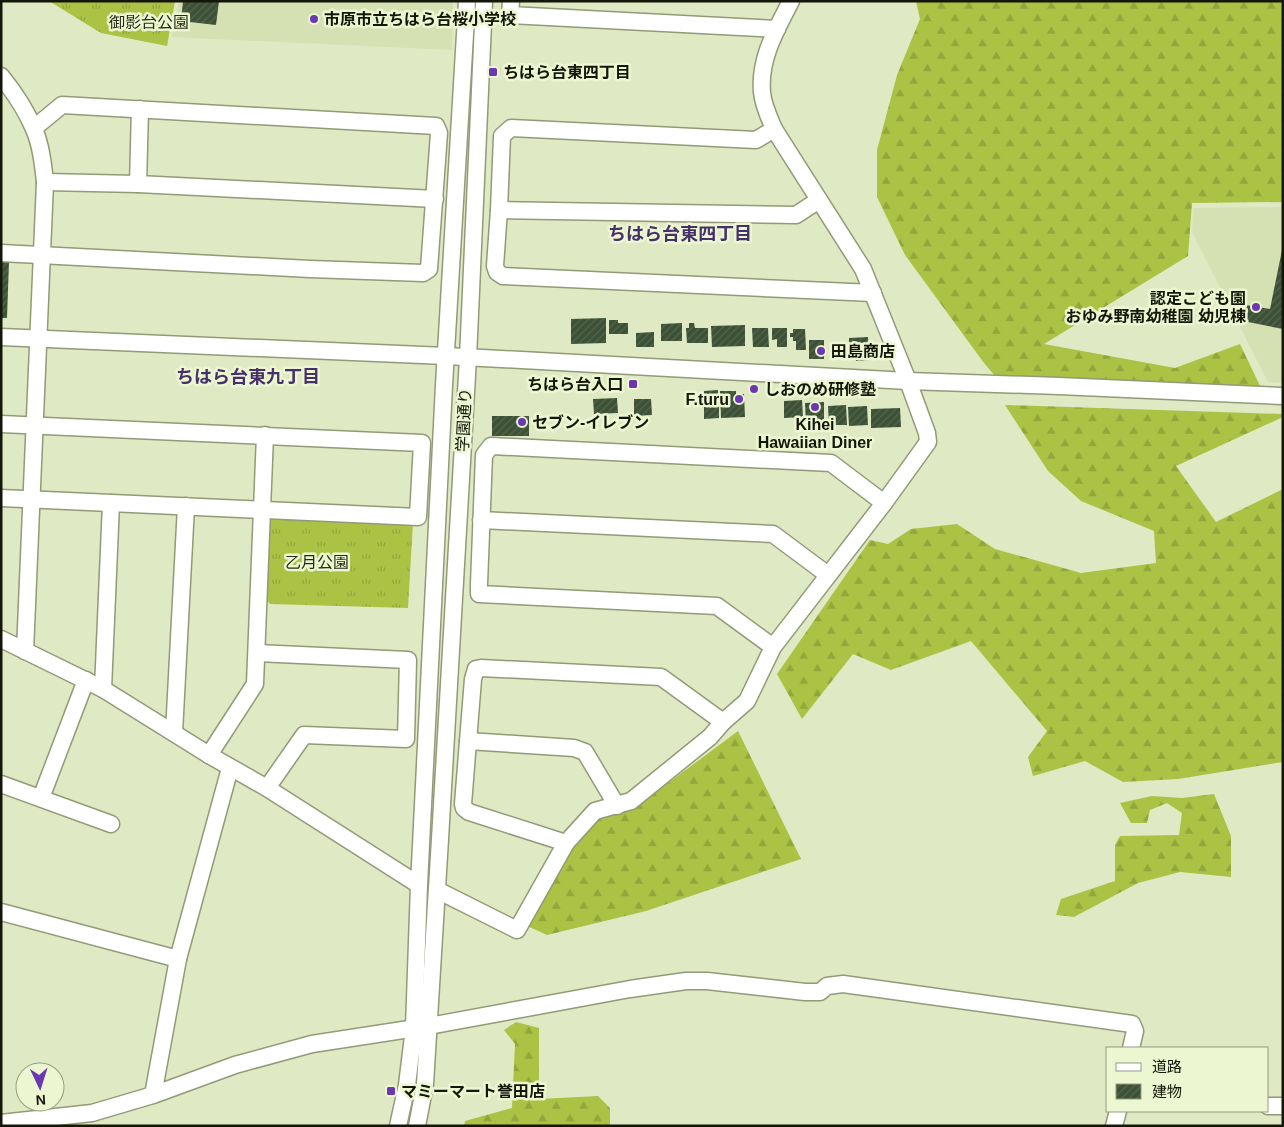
<svg xmlns="http://www.w3.org/2000/svg" width="1284" height="1127" font-family="Helvetica,'Noto Sans JP',sans-serif">
  <style>
    .built { fill: #d5e0b3 }
    .grass { fill: url(#grass-tufts) }
    .forest { fill: url(#forest-firs) }
    .building { fill: url(#building-hatch) }
    .lines { fill: none; stroke-linecap: round; stroke-linejoin: round }
    .minor-casing { stroke: #929a77; stroke-width: 19 }
    .minor { stroke: #fff; stroke-width: 16 }
    .poi-dot { fill: #6b38b0; stroke: #ecf6d0; stroke-width: 2 }
    .labels { text-anchor: middle; dominant-baseline: central; stroke-width: 5; stroke-linejoin: round; paint-order: stroke }
    .poi-label { font-size: 16px; font-weight: bold; fill: #131609; stroke: #ecf6d0; text-anchor: start }
    .park-label { font-size: 16px; fill: #282c16; stroke: #ecf6d0 }
    .street-label { font-size: 16px; fill: #131609; stroke: #ecf6d0 }
    .neighbourhood-label { font-size: 18px; font-weight: bold; fill: #46306b; stroke: #ecf6d0 }
  </style>
  <defs>
    <pattern id="grass-tufts" width="24" height="20" patternUnits="userSpaceOnUse" patternTransform="scale(1.25)"><rect width="24" height="20" fill="#abc245"/><path d="M3 7l-1-3M5 7V3M7 7l1-3M15 17l-1-3M17 17v-4M19 17l1-3" fill="none" stroke="#92a63b"/></pattern>
    <pattern id="forest-firs" width="22" height="20" patternUnits="userSpaceOnUse" patternTransform="scale(1.25)"><rect width="22" height="20" fill="#abc245"/><path d="M5 1l3.5 6h-7zM16 11l3.5 6h-7z" fill="#92a63b"/></pattern>
    <pattern id="building-hatch" width="6" height="6" patternUnits="userSpaceOnUse" patternTransform="scale(1.25)"><rect width="6" height="6" fill="#3c5136"/><path d="M-1 1l2-2M0 6l6-6M5 7l2-2" fill="none" stroke="#55664f"/></pattern>
  </defs>
  <rect width="100%" height="100%" fill="#dfe9c3"/>
  <g class="built">
    <polygon points="179,1 453,1 452,50 172,37"/>
    <polygon points="1283,207 1283,383 1268,382 1192,232 1194,208"/>
  </g>
  <g class="grass">
    <polygon points="49,1 175,1 167,46 101,33"/>
    <polygon points="275,516 413,522 408,608 270,604 266,600 269,520"/>
  </g>
  <g class="forest">
    <polygon points="916,1 1283,1 1283,202 1192,203 1188,256 1044,344 1175,368 1240,344 1261,388 1001,383 984,363 905,255 877,197 877,150 897,75 920,19"/>
    <polygon points="1005,405 1283,414 1283,417 1176,466 1216,522 1283,489 1283,762 1178,779 1123,782 1085,761 1033,776 1028,757 1047,731 971,641 891,670 853,654 802,719 777,674 870,540 888,544 911,529 957,524 995,549 1081,573 1156,563 1154,531 1081,501 1048,471"/>
    <polygon points="738,731 801,859 646,911 547,935 525,925 568,849 598,817 636,807"/>
    <polygon points="1214,794 1231,836 1231,877 1180,872 1138,883 1074,917 1056,915 1061,899 1115,881 1115,845 1120,836 1179,835 1182,813 1167,803 1150,810 1147,823 1131,823 1120,803 1152,796 1182,798"/>
    <polygon points="516,1022 539,1028 539,1099 598,1096 610,1108 610,1126 464,1126 465,1121 512,1108 515,1044 504,1030"/>
  </g>
  <g class="building">
    <polygon points="183,1 219,1 216,25 181,21"/>
    <polygon points="1282,250 1283,329 1243,321 1246,305 1270,309"/>
    <polygon points="1,261 9,262 7,318 1,318"/>
    <polygon points="606,318 606,343 571,344 571,319"/>
    <polygon points="609,320 618,320 618,323 628,323 628,334 609,334"/>
    <polygon points="682,323 682,341 661,341 661,324"/>
    <polygon points="689,323 694,323 695,328 708,328 708,343 687,343 686,328 689,328"/>
    <polygon points="745,325 745,346 712,347 711,326"/>
    <polygon points="752,328 768,328 769,347 753,347"/>
    <polygon points="772,328 787,328 787,347 777,347 777,339 772,340"/>
    <polygon points="793,329 805,329 806,350 796,350 796,341 793,341 793,337 790,337 790,333 793,333"/>
    <polygon points="654,332 654,347 636,347 636,333"/>
    <polygon points="868,337 869,360 856,361 856,358 849,358 849,338"/>
    <rect x="809" y="340" width="15" height="19"/>
    <polygon points="718,390 718,401 704,402 704,391"/>
    <polygon points="720,391 736,391 736,394 744,394 745,417 721,418"/>
    <polygon points="617,398 618,413 594,414 593,399"/>
    <polygon points="634,399 651,399 652,415 634,416"/>
    <polygon points="802,400 803,417 784,418 784,401"/>
    <polygon points="824,402 824,423 806,424 805,403"/>
    <polygon points="846,405 847,425 829,425 828,406"/>
    <polygon points="867,406 868,425 849,426 848,407"/>
    <polygon points="704,407 719,407 719,418 704,419"/>
    <polygon points="900,408 901,427 871,428 871,409"/>
    <rect x="492" y="416" width="37" height="20"/>
  </g>
  <g class="lines">
    <g class="minor-casing">
      <g id="minor">
        <polyline points="511,1 510,15 777,29"/>
        <path d="M1 76C14 92 26 110 34 129 41 145 43 164 45 182L25 651"/>
        <polyline points="774,129 756,140 511,128 502,136 499,210 495,266 497,272 503,276 873,293"/>
        <polyline points="45,182 138,184 435,199"/>
        <polyline points="138,184 140,109"/>
        <polyline points="499,210 796,215 819,200"/>
        <polyline points="1,253 310,269 423,273 429,269 439,133 436,126 62,105 34,128"/>
        <polyline points="1,337 446,356 908,381 1059,386 1283,396"/>
        <polyline points="1,424 422,443 418,517 1,498"/>
        <polyline points="481,520 773,534 828,575"/>
        <polyline points="1,639 103,689 209,755 267,788 419,885"/>
        <polyline points="773,647 717,606 479,594 479,584 484,455 491,446 831,463 884,503"/>
        <polyline points="257,653 408,660 406,739 304,735 267,788"/>
        <polyline points="103,689 111,503"/>
        <polyline points="174,733 186,506"/>
        <polyline points="468,741 574,748 585,752 617,806"/>
        <polyline points="209,755 255,684 265,435"/>
        <polyline points="1,784 111,824"/>
        <polyline points="41,798 86,680"/>
        <polyline points="566,843 469,812 464,808 463,804 473,679 476,669 481,668 661,677 723,722"/>
        <path d="M437 890 517 930 566 843 595 811 631 801 710 737 723 722 747 701 773 647 884 503 928 442 927 433 908 381 863 269 774 129C769 117 763 105 762 92 759 59 776 30 791 1"/>
        <polyline points="1,912 178,959"/>
        <polyline points="153,1095 178,959 230,768"/>
        <polyline points="1268,1106 1283,1106"/>
        <polyline points="1,1123 92,1113 153,1095 235,1065 312,1044 429,1026 630,989 686,981 707,981 805,992 820,992 827,986 843,984 1132,1024 1135,1031 1131,1048"/>
        <polyline points="398,1126 407,1085 414,1028 419,885 444,385 467,1"/>
        <polyline points="417,1126 425,1084 440,839 468,358 484,1"/>
        <polyline points="1114,1126 1118,1111"/>
      </g>
    </g>
    <use href="#minor" class="minor"/>
  </g>
  <g class="poi-dot">
    <circle cx="314" cy="19" r="5"/>
    <rect x="488" y="67" width="10" height="10" rx="2.5"/>
    <circle cx="1256" cy="307" r="5"/>
    <circle cx="821" cy="351" r="5"/>
    <rect x="628" y="379" width="10" height="10" rx="2.5"/>
    <circle cx="754" cy="389" r="5"/>
    <circle cx="739" cy="399" r="5"/>
    <circle cx="815" cy="407" r="5"/>
    <circle cx="522" cy="422" r="5"/>
    <rect x="386" y="1086" width="10" height="10" rx="2.5"/>
  </g>
  <g class="labels">
    <g class="poi-label">
      <text x="324" y="19">市原市立ちはら台桜小学校</text>
      <text x="503" y="72">ちはら台東四丁目</text>
      <text x="1246" y="298" text-anchor="end">認定こども園<tspan x="1246" dy="18">おゆみ野南幼稚園 幼児棟</tspan></text>
      <text x="831" y="351">田島商店</text>
      <text x="623" y="384" text-anchor="end">ちはら台入口</text>
      <text x="764" y="389">しおのめ研修塾</text>
      <text x="729" y="399" text-anchor="end">F.turu</text>
      <text x="532" y="422">セブン-イレブン</text>
      <text x="815" y="424" text-anchor="middle">Kihei<tspan x="815" dy="18">Hawaiian Diner</tspan></text>
      <text x="401" y="1091">マミーマート誉田店</text>
    </g>
    <g class="park-label">
      <text x="149" y="22">御影台公園</text>
      <text x="317" y="562">乙月公園</text>
    </g>
    <g class="street-label">
      <text transform="translate(464 420) rotate(-87)">学園通り</text>
    </g>
    <g class="neighbourhood-label">
      <text x="680" y="234">ちはら台東四丁目</text>
      <text x="248" y="377">ちはら台東九丁目</text>
    </g>
  </g>
  <rect width="1284" height="1127" fill="none" stroke="#131609" stroke-width="5"/>
  <rect x="1106" y="1047" width="162" height="65" fill="#ecf6d0" stroke="#959c80"/>
  <rect x="1116" y="1063" width="25" height="8" fill="#ffffff" stroke="#959c80"/>
  <text x="1152" y="1072" font-size="15" fill="#131609">道路</text>
  <rect x="1116" y="1084" width="25" height="15" fill="url(#building-hatch)" stroke="#959c80"/>
  <text x="1152" y="1097" font-size="15" fill="#131609">建物</text>
  <g transform="translate(40 1087) rotate(176)"><circle r="24" fill="#ecf6d0" stroke="#959c80"/>
  <path d="M0-4L9 19L0 12L-9 19Z" fill="#6b38b0"/>
  <text y="-8" font-size="14" font-weight="bold" text-anchor="middle" fill="#131609">N</text>
  </g>
</svg>
